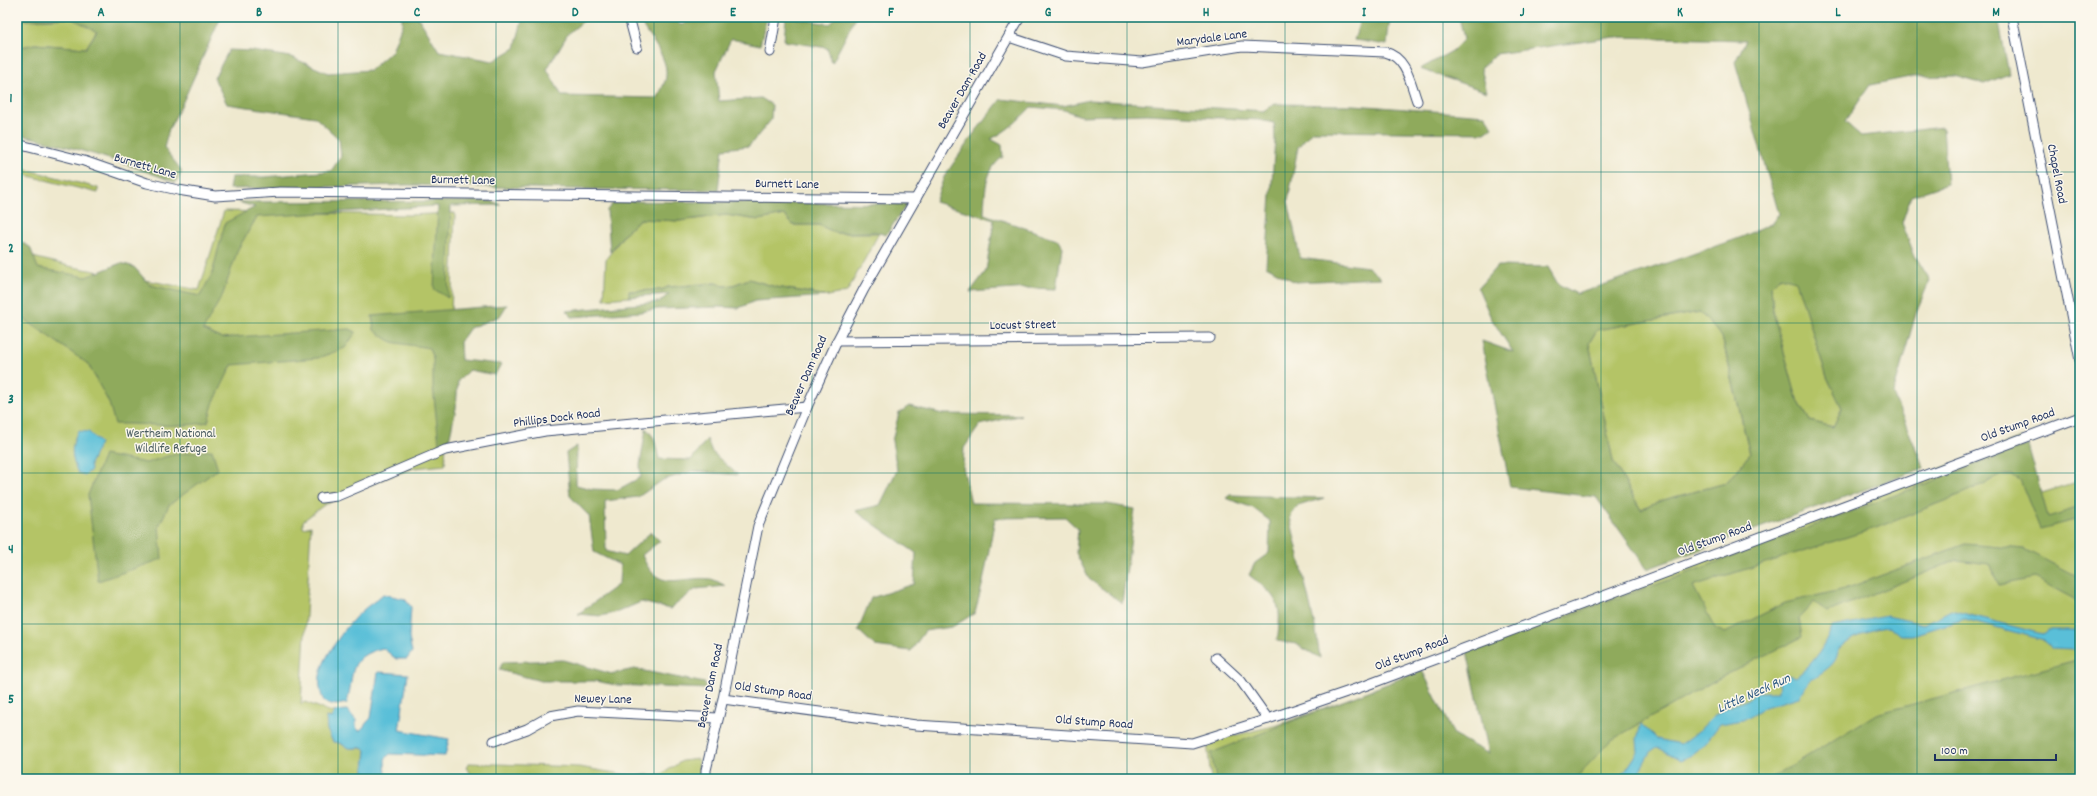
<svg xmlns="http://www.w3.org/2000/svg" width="2097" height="796" font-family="Dekko,sans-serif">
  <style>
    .green { fill: #b4c466; stroke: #687a62 }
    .forest { fill: #8faa5b; stroke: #556c5c; fill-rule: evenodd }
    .water { fill: #5abfd8; stroke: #3a779b }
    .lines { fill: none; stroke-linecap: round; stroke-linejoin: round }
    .minor-casing { stroke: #3b4b6f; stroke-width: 11 }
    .minor { stroke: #fff; stroke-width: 9 }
    .grid { fill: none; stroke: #0f766e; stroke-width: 1; stroke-opacity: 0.55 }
    .labels { text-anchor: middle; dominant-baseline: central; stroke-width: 3; stroke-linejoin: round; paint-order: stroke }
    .street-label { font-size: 13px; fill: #1b2f5e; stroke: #fbf7ec }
    .park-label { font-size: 13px; fill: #495c60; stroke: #fbf7ec }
    .water-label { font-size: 14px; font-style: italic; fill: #2e5a83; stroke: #fbf7ec }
    .neatline { fill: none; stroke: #0f766e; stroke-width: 1.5 }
    .grid-label { font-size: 13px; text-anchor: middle; font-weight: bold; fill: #0f766e }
  </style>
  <rect width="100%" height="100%" fill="#fbf7ec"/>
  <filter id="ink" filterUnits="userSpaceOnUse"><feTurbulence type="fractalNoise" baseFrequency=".025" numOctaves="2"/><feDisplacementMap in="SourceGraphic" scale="8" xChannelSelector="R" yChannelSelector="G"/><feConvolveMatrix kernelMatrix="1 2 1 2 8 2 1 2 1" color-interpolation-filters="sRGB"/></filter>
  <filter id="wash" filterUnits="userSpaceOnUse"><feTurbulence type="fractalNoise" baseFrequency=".012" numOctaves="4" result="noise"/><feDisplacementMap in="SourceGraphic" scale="16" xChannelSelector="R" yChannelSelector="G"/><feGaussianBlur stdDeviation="0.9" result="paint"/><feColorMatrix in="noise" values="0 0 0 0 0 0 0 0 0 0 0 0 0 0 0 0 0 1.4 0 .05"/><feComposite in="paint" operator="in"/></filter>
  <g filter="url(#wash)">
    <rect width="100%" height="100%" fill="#efe9cf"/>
    <g class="green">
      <polygon points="17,17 27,20 71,18 97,30 86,48 35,44 17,48"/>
      <polygon points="17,167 98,188 98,193 17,173"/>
      <path d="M224 211 408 215 455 213 445 465 414 468 389 477 324 505 303 521V528L311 526 301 704 305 702 334 713 331 718 326 717 333 742C341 742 342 745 348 747 354 750 360 746 366 750L363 779H17V253L73 267 199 290Z"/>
      <polygon points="726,215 759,220 784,215 793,225 819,225 836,233 879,233 847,292 828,296 776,287 749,279 733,285 724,286 715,283 668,287 661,290 630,291 629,297 604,299 606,259 627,231 640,219 679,221"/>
      <polygon points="1780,277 1796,280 1827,377 1842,408 1833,427 1810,421 1797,399 1773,312 1771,286"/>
      <polygon points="1700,312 1722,337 1750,454 1726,483 1660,501 1641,510 1613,461 1589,343 1597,330"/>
      <polygon points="2020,438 2042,493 2080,481 2080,779 1211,779 1207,742 1278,725 1418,673 1437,776 1493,756 1470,654 1524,628"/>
      <polygon points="698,759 700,779 516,779 473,776 466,768 469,763 579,767 633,776 662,774 682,761"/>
    </g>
    <g class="forest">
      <path d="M22 17H221L182 104 169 129 164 148 182 171 176 183C126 162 71 147 17 134V48L35 44 86 48 97 31 71 18 27 20Z"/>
      <path d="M402 17H418L439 51 493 61 515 48 523 17H588L568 34 547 69 562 96 658 98C660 91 666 82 666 75 668 55 645 34 638 17H670L681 25 701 17H767L760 45 731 39 716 71 719 101 761 98 772 105 771 120 749 146 723 149 718 190 574 189 406 185 229 189 231 177H265L331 171 341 156 339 139 315 117 227 104 214 78 229 50 253 51 291 57 328 73 370 70 392 51 402 24Z"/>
      <polygon points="786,17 830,24 837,17 856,17 832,63 827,48 784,41"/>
      <polygon points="1361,17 1390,17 1387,45 1354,40"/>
      <path d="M1459 17H1998L2009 74 1984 84 1955 76 1910 77 1870 85 1845 122 1861 136 1943 127 1947 184 1911 196 1902 223 1914 254 1930 280 1917 310 1893 394 1924 468 1647 569 1596 497 1510 487 1482 341 1513 352 1491 318 1478 288 1497 266 1548 267 1558 284 1577 294 1742 237 1771 224 1779 214 1735 62 1746 40 1615 37 1496 54 1481 68 1487 92 1420 69 1452 51 1464 39ZM1780 277 1796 281 1827 377 1842 408 1833 427 1810 421 1797 399 1773 312 1771 286ZM1700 312 1722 337 1750 454 1726 483 1660 501 1641 510 1613 461 1589 343 1597 330Z"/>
      <path d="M1001 99 1063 106 1089 100 1265 111 1274 104 1354 105 1485 115 1493 127 1485 133 1312 131 1298 147 1288 201 1300 258 1368 267 1381 278 1295 282 1266 266 1275 139 1274 123 1259 120 1147 114 1081 116 1064 110 1031 107C1018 121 1007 131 991 139L1002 145 1003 157C984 170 985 194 984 214L1057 239 1062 247 1056 289 1030 288 970 292 986 271 994 220 935 202 944 177 972 136Z"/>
      <path d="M491 201 501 205 451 206 448 298 434 289 438 206 257 217 238 249 223 294 203 330 221 338 350 329 356 332 345 348 318 358 232 365 213 404 208 422C178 429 146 423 115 424L109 403 88 364 17 314V240L30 247 38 268 86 277 121 263 134 267 150 285 200 296 212 274 225 223 255 207 238 202Z"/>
      <polygon points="615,201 907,204 886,235 876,232 836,233 819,225 793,225 784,215 759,220 726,215 679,221 640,219 627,231 610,252 607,210"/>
      <polygon points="749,279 776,287 828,296 755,301 739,308 718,307 657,309 640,312 572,317 566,311 659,302 669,294 629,297 629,291 661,290 668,287 716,283 724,286 733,285"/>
      <path d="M507 305 500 316 470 328 460 342 461 360 501 364 495 375 469 370 458 381 456 408 448 445 439 444 433 387V358L429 348C418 346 407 345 397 343 389 342 380 334 374 330L372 316Z"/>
      <polygon points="909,406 943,414 1021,415 980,425 964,448 963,467 971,503 1107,504 1135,509 1122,603 1089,579 1076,553 1078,529 1065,517 995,518 983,582 975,613 952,627 925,631 911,651 875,646 858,630 871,598 914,584 916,553 855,511 880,505 897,470 892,441 899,413"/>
      <path d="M646 428 654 438 659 459 691 460 707 439 712 452 738 475 693 471 663 480 638 497 605 501 606 551 625 556 651 532 660 541 642 555C658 595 680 575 711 579 716 580 721 584 726 586L696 589 670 609 641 602 618 612 601 616 578 614 619 584 620 565 594 552 589 516 570 496 566 453 577 446 576 485 592 489 617 490 641 477 640 465Z"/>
      <polygon points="2028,445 2048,517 2080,507 2080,519 2040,529 2020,480 2012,475 2003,475 1959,495 1882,526 1693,586 1715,628 1725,633 1785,603 1845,589 1965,544 2024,549 2080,578 2080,605 2074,599 2035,578 1999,585 1989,564 1957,560 1828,612 1814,602 1799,618 1802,637 1714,681 1610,741 1575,779 1443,779 1438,777 1429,779 1216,779 1211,753 1422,670 1454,735 1489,754 1467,651 1672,579"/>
      <polygon points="212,450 218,469 169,505 159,526 162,559 98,581 88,495 104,455 146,463 171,455"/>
      <path d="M1230 495 1324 498 1298 506 1290 517 1316 631 1320 658 1296 644 1277 641C1283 602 1278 598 1249 575L1255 563 1269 553 1270 521 1253 508 1226 498Z"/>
      <polygon points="2080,659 2080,779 1770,779 1876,714"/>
      <polygon points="563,660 612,674 634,669 705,683 707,689 616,685 595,681 541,681 499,670 503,662"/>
    </g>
    <g class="water">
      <path d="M78 431 89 432 100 443 90 464 91 470 85 475 78 473C71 458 70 446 78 431Z"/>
      <path d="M383 594 405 599 411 607 409 638 412 652 407 659H396L383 648C346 657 355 673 347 703L336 705 324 702C320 692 318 682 321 671 325 655 348 623 361 612 368 605 376 601 383 594Z"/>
      <path d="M1951 610 2042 634 2048 630H2078L2079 644 2074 650 2051 649 2044 640 1965 619 1913 635H1901L1889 627C1869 628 1855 637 1838 649 1838 666 1822 671 1810 681 1805 685 1802 691 1799 697L1765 707 1743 720 1720 724C1709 738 1699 754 1681 760L1657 747 1650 752 1635 779H1620L1638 752 1637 739 1641 724 1657 739 1680 744C1700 734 1711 714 1732 705 1744 701 1746 703 1755 692H1778L1779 682 1787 675 1796 677C1814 663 1824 648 1832 627L1887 616 1924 624Z"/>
      <path d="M378 672 408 674 399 730 449 739 445 756 390 754 385 759 386 779H363L366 750C360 746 356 749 349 748 343 746 341 742 333 742L327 730 326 717 331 718 335 711 347 710 356 720V727L359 731C364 728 366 722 371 718Z"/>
    </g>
  </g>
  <g filter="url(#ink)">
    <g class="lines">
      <g class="minor-casing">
        <g id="minor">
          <polyline points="629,17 637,47"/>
          <polyline points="2012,17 2080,360"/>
          <path d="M1009 37 1066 56 1142 62 1242 46 1385 52C1407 58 1410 82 1417 101"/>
          <polyline points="770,52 776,17"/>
          <polyline points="17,144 84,161 147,183 178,190 215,196 280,192 916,199"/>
          <polyline points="837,341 1210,338"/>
          <polyline points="321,498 337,496 445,450 545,431 807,407"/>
          <polyline points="1216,658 1241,681 1268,719"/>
          <polyline points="723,699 916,725 1192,743 1268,719 1367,685 2080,417"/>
          <polyline points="494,741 527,729 550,716 578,711 718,718"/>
          <polyline points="706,779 706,770 723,699 758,526 807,407 837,341 864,289 1020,17"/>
        </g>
      </g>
      <use href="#minor" class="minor"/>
    </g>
  </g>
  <path class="grid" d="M180 17V779M338 17V779M496 17V779M654 17V779M812 17V779M970 17V779M1127 17V779M1285 17V779M1443 17V779M1601 17V779M1759 17V779M1917 17V779M17 172H2080M17 323H2080M17 473H2080M17 624H2080"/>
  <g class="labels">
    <g class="street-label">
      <text transform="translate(1212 39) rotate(-7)">Marydale Lane</text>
      <text transform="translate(963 91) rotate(-60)">Beaver Dam Road</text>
      <text transform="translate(145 167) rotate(16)">Burnett Lane</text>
      <text transform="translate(2056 174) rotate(79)">Chapel Road</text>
      <text transform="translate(463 181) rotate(1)">Burnett Lane</text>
      <text transform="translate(787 185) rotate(1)">Burnett Lane</text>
      <text transform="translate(1023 326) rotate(-1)">Locust Street</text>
      <text transform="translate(807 376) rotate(-66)">Beaver Dam Road</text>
      <text transform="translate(557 419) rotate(-7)">Phillips Dock Road</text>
      <text transform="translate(2018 426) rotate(-20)">Old Stump Road</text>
      <text transform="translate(1715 540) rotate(-20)">Old Stump Road</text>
      <text transform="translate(1412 654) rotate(-21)">Old Stump Road</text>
      <text transform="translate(711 686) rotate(-78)">Beaver Dam Road</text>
      <text transform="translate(773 692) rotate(8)">Old Stump Road</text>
      <text transform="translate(603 700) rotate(1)">Newey Lane</text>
      <text transform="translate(1094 723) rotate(4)">Old Stump Road</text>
    </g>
    <g class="park-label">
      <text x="171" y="434">Wertheim National<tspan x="171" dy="15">Wildlife Refuge</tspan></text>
    </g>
    <g class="water-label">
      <text transform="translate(1754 694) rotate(-24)">Little Neck Run</text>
    </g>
  </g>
  <rect width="2097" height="796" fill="none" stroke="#fbf7ec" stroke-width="44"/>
  <path d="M1935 754v6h121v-6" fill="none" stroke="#1b2f5e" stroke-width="2"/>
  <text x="1941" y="754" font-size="12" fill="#1b2f5e" stroke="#fbf7ec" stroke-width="3" paint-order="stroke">100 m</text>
  <rect x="22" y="22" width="2053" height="752" class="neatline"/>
  <g class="grid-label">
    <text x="101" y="16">A</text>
    <text x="259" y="16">B</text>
    <text x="417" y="16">C</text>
    <text x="575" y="16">D</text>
    <text x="733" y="16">E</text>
    <text x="891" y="16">F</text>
    <text x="1048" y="16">G</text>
    <text x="1206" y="16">H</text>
    <text x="1364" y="16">I</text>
    <text x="1522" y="16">J</text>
    <text x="1680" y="16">K</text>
    <text x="1838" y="16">L</text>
    <text x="1996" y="16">M</text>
    <text x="11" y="102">1</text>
    <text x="11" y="252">2</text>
    <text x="11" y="403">3</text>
    <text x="11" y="553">4</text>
    <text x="11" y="703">5</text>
  </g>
</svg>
